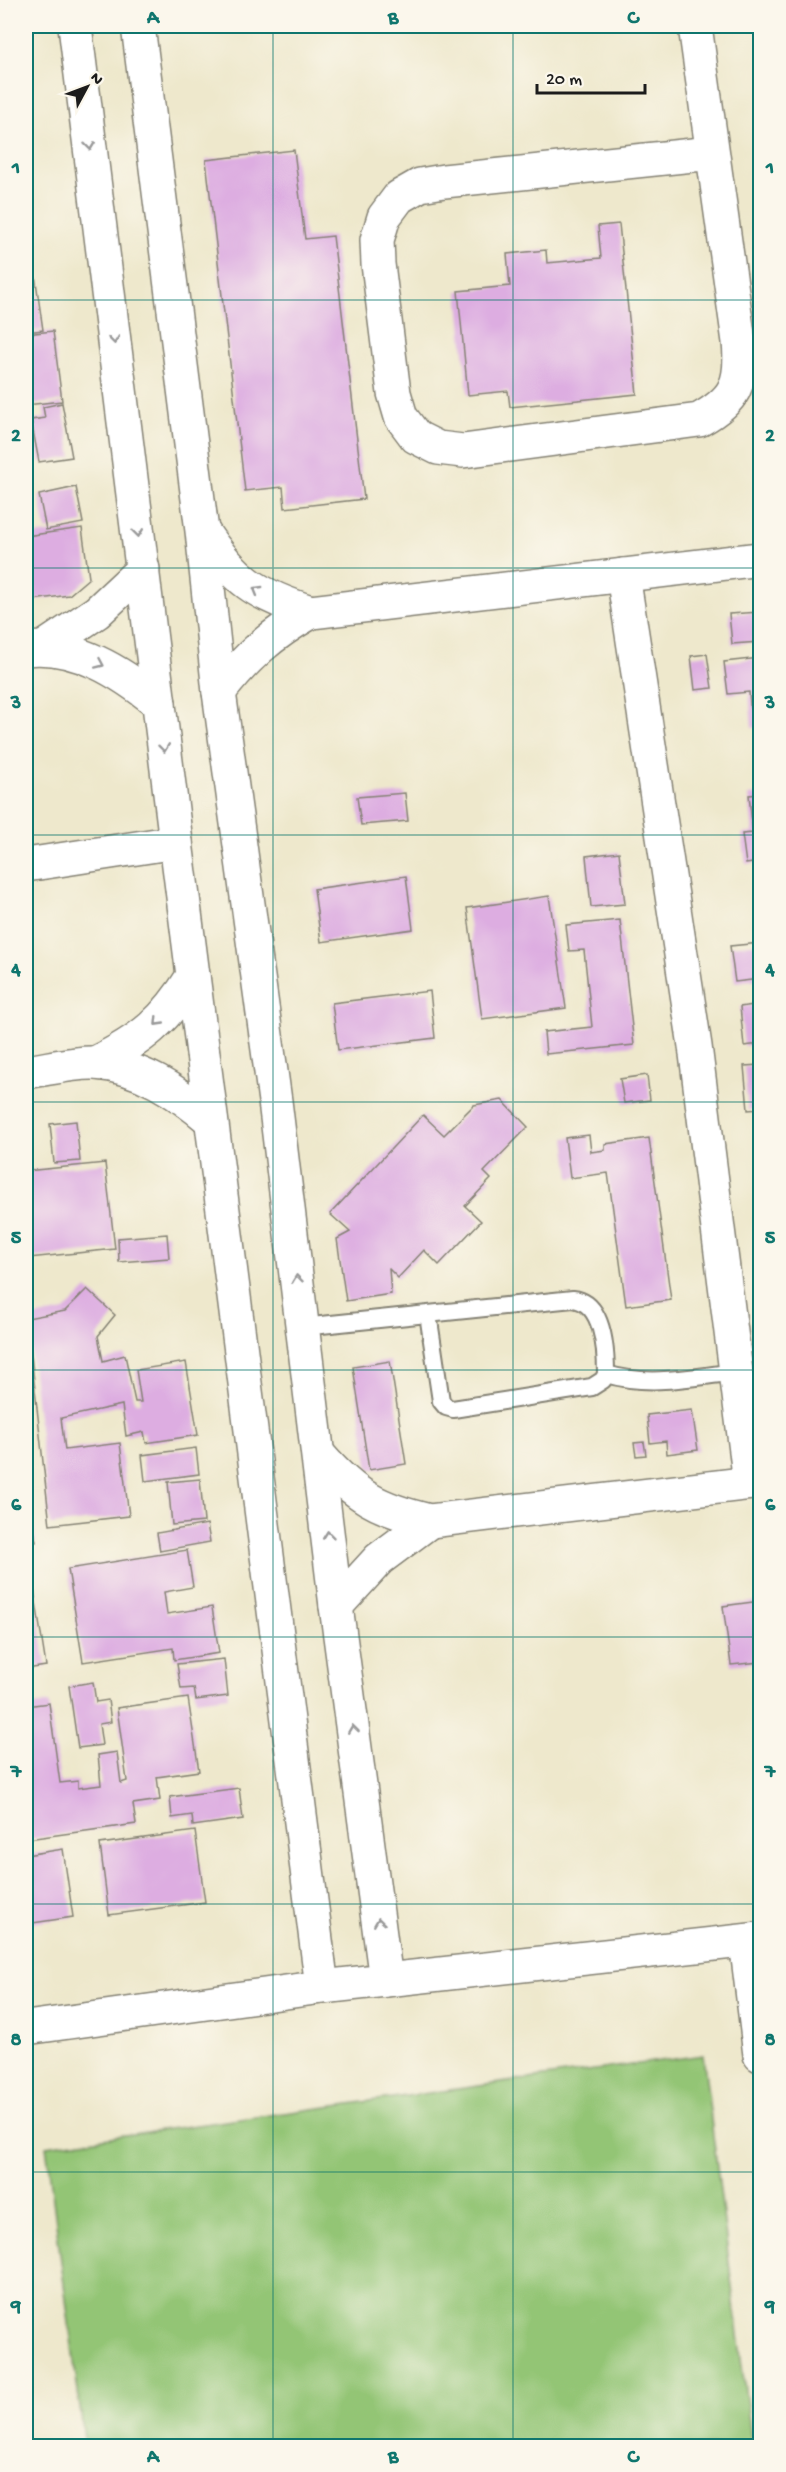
<svg xmlns="http://www.w3.org/2000/svg" width="786" height="2472" font-family="'Gochi Hand',sans-serif">
  <style>
    .green { fill: #93c575; stroke: #587048; stroke-width: 1.5 }
    .building { fill: #ddade1 }
    .lines { fill: none; stroke-linecap: round; stroke-linejoin: round }
    .lane-casing { stroke: #858274; stroke-width: 20 }
    .street-casing { stroke: #858274; stroke-width: 36 }
    .lane { stroke: #fff; stroke-width: 16 }
    .street { stroke: #fff; stroke-width: 33 }
    .oneway { stroke: #999 }
    .grid { fill: none; stroke: #0f766e; stroke-width: 1.5; stroke-opacity: 0.55 }
    .neatline { fill: none; stroke: #0f766e; stroke-width: 2 }
    .grid-label { font-size: 20px; text-anchor: middle; font-weight: bold; fill: #0f766e }
  </style>
  <rect width="100%" height="100%" fill="#fbf7ec"/>
  <filter id="ink" filterUnits="userSpaceOnUse"><feTurbulence type="fractalNoise" baseFrequency=".0167" numOctaves="2"/><feDisplacementMap in="SourceGraphic" scale="12" xChannelSelector="R" yChannelSelector="G"/><feConvolveMatrix kernelMatrix="1 2 1 2 8 2 1 2 1" color-interpolation-filters="sRGB"/></filter>
  <filter id="wash" filterUnits="userSpaceOnUse"><feTurbulence type="fractalNoise" baseFrequency=".008" numOctaves="4" result="noise"/><feDisplacementMap in="SourceGraphic" scale="24" xChannelSelector="R" yChannelSelector="G"/><feGaussianBlur stdDeviation="1.35" result="paint"/><feColorMatrix in="noise" values="0 0 0 0 0 0 0 0 0 0 0 0 0 0 0 0 0 1.4 0 .05"/><feComposite in="paint" operator="in"/></filter>
  <g filter="url(#wash)">
    <rect width="100%" height="100%" fill="#eee8cc"/>
    <polygon class="green" points="703,2055 752,2446 85,2446 46,2146"/>
    <g id="blocks">
      <g class="building">
        <polygon points="294,150 305,239 333,236 364,499 285,508 283,487 245,491 206,160"/>
        <polygon points="26,212 43,330 26,332"/>
        <polygon points="619,224 637,394 510,407 508,391 468,395 458,291 510,286 507,254 546,250 547,263 601,258 598,226"/>
        <polygon points="53,331 62,401 26,405 26,334"/>
        <polygon points="62,403 72,457 39,462 31,420 45,418 43,407"/>
        <polygon points="76,487 83,523 46,530 39,495"/>
        <polygon points="82,528 89,578 69,595 26,601 26,536"/>
        <polygon points="760,612 760,642 732,644 729,614"/>
        <polygon points="707,654 712,688 695,690 691,656"/>
        <polygon points="760,658 760,727 752,728 749,692 728,694 724,662"/>
        <polygon points="405,793 408,821 361,825 357,797"/>
        <polygon points="760,794 760,862 746,864 742,834 753,833 749,795"/>
        <polygon points="619,852 625,904 591,907 586,856"/>
        <polygon points="406,876 413,929 321,942 314,889"/>
        <polygon points="549,896 566,1008 482,1019 467,908"/>
        <polygon points="620,920 634,1045 546,1054 544,1032 592,1027 584,950 569,951 566,925"/>
        <polygon points="760,943 760,979 735,982 730,946"/>
        <polygon points="430,991 435,1038 338,1050 332,1003"/>
        <polygon points="760,1004 760,1044 744,1046 740,1007"/>
        <polygon points="760,1065 760,1109 748,1110 744,1066"/>
        <polygon points="647,1075 650,1100 624,1103 620,1079"/>
        <polygon points="502,1100 528,1127 484,1172 491,1179 465,1206 481,1221 439,1265 424,1250 398,1278 389,1269 391,1294 346,1301 337,1239 350,1232 330,1214 423,1115 444,1135 474,1105"/>
        <polygon points="76,1121 80,1161 54,1163 50,1124"/>
        <polygon points="589,1135 591,1152 605,1150 605,1144 649,1138 671,1300 626,1306 608,1173 570,1178 565,1138"/>
        <polygon points="105,1163 115,1249 29,1258 26,1225 26,1171"/>
        <polygon points="167,1234 169,1258 119,1262 118,1238"/>
        <polygon points="87,1289 115,1315 98,1336 103,1361 125,1355 135,1402 141,1402 136,1370 186,1362 198,1435 146,1443 144,1432 126,1436 122,1405 61,1418 65,1450 120,1443 129,1516 50,1525 27,1318 65,1311"/>
        <polygon points="390,1361 406,1464 369,1470 353,1367"/>
        <polygon points="692,1410 698,1450 667,1454 666,1441 650,1443 647,1415"/>
        <polygon points="644,1442 646,1455 636,1456 634,1443"/>
        <polygon points="196,1448 199,1474 145,1481 142,1455"/>
        <polygon points="200,1479 204,1522 172,1525 168,1482"/>
        <polygon points="27,1488 36,1542 26,1544 26,1489"/>
        <polygon points="207,1524 210,1542 160,1551 157,1533"/>
        <polygon points="187,1550 193,1587 164,1592 167,1614 212,1607 219,1653 174,1660 173,1648 83,1662 68,1569"/>
        <polygon points="31,1570 46,1666 26,1669 26,1571"/>
        <polygon points="760,1601 760,1662 731,1665 723,1606"/>
        <polygon points="224,1659 228,1696 196,1700 194,1688 181,1689 177,1664"/>
        <polygon points="93,1682 96,1702 108,1700 111,1722 99,1724 102,1745 78,1748 69,1686"/>
        <polygon points="188,1698 199,1771 157,1777 160,1800 133,1804 136,1824 28,1839 26,1822 26,1706 49,1703 60,1783 78,1781 78,1788 101,1785 98,1755 117,1752 121,1783 127,1781 117,1708"/>
        <polygon points="239,1788 243,1819 193,1826 192,1815 172,1818 170,1797"/>
        <polygon points="195,1831 205,1902 109,1915 100,1844"/>
        <polygon points="63,1849 73,1917 26,1924 26,1855"/>
      </g>
    </g>
  </g>
  <g filter="url(#ink)">
    <use href="#blocks" fill-opacity="0" stroke="#858274" stroke-width="1.5"/>
    <g class="lines">
      <g class="lane-casing">
        <g id="lane">
          <path d="M302 1327 573 1299C603 1302 606 1349 606 1374L603 1380 592 1387 453 1409 446 1407 441 1401 428 1314"/>
          <path d="M606 1374C649 1387 693 1377 736 1372"/>
        </g>
      </g>
      <g class="street-casing">
        <g id="street">
          <polyline points="75,26 176,842 322,1987"/>
          <polyline points="138,26 202,531 219,692 275,1101 336,1606 386,1980"/>
          <path d="M695 26 739 342C743 384 735 400 699 420L463 451 438 448 416 437 401 417 394 393 378 264 377 240 384 217 399 197 420 185 444 181 712 153"/>
          <path d="M203 532C235 580 256 595 311 612"/>
          <polyline points="623,575 695,1046 750,1483"/>
          <polyline points="45,647 97,612 143,569"/>
          <path d="M26 649C76 643 122 673 159 703"/>
          <path d="M219 692C247 656 272 634 311 612L760 559"/>
          <polyline points="26,865 176,842"/>
          <path d="M95 1063C142 1040 165 1021 193 976"/>
          <path d="M26 1072C48 1069 73 1062 95 1063 140 1066 178 1092 211 1120"/>
          <path d="M320 1456C355 1496 378 1509 430 1521L760 1482"/>
          <polyline points="336,1606 379,1559 430,1521"/>
          <polyline points="746,1941 760,2055"/>
          <polyline points="26,2028 322,1987 760,1939"/>
        </g>
      </g>
      <use href="#lane" class="lane"/>
      <use href="#street" class="street"/>
    </g>
    <defs><path id="oneway-chevron" d="M-2-3.5L2.5 0L-2 3.5" fill="none" stroke-width="1.6" stroke-linecap="round" stroke-linejoin="round" transform="scale(1.5)"/></defs>
    <g class="oneway">
      <use href="#oneway-chevron" transform="translate(90 146) rotate(83)"/>
      <use href="#oneway-chevron" transform="translate(114 340) rotate(83)"/>
      <use href="#oneway-chevron" transform="translate(138 533) rotate(83)"/>
      <use href="#oneway-chevron" transform="translate(257 590) rotate(-150)"/>
      <use href="#oneway-chevron" transform="translate(100 664) rotate(24)"/>
      <use href="#oneway-chevron" transform="translate(164 748) rotate(83)"/>
      <use href="#oneway-chevron" transform="translate(158 1022) rotate(134)"/>
      <use href="#oneway-chevron" transform="translate(297 1279) rotate(-97)"/>
      <use href="#oneway-chevron" transform="translate(328 1535) rotate(-96)"/>
      <use href="#oneway-chevron" transform="translate(353 1729) rotate(-98)"/>
      <use href="#oneway-chevron" transform="translate(379 1922) rotate(-98)"/>
    </g>
  </g>
  <path class="grid" d="M273 26V2446M513 26V2446M26 300H760M26 568H760M26 835H760M26 1102H760M26 1370H760M26 1637H760M26 1904H760M26 2172H760"/>
  <rect width="786" height="2472" fill="none" stroke="#fbf7ec" stroke-width="66"/>
  <g transform="translate(87 87) rotate(49)" stroke="#fbf7ec" stroke-width="4.5" paint-order="stroke">
  <path d="M0-4.5L10 22L0 15L-10 22Z" fill="#1c1c1c"/>
  <text y="-9" font-size="16" font-weight="bold" text-anchor="middle" fill="#1c1c1c">N</text>
  </g>
  <path d="M537 84v9h108v-9" fill="none" stroke="#1c1c1c" stroke-width="3"/>
  <text x="546" y="84" font-size="18" fill="#1c1c1c" stroke="#fbf7ec" stroke-width="4.5" paint-order="stroke">20 m</text>
  <rect x="33" y="33" width="720" height="2406" class="neatline"/>
  <g class="grid-label">
    <text x="153" y="23">A</text>
    <text x="393" y="23">B</text>
    <text x="633" y="23">C</text>
    <text x="16" y="173">1</text>
    <text x="770" y="173">1</text>
    <text x="16" y="441">2</text>
    <text x="770" y="441">2</text>
    <text x="16" y="708">3</text>
    <text x="770" y="708">3</text>
    <text x="16" y="975">4</text>
    <text x="770" y="975">4</text>
    <text x="16" y="1243">5</text>
    <text x="770" y="1243">5</text>
    <text x="16" y="1510">6</text>
    <text x="770" y="1510">6</text>
    <text x="16" y="1777">7</text>
    <text x="770" y="1777">7</text>
    <text x="16" y="2045">8</text>
    <text x="770" y="2045">8</text>
    <text x="16" y="2312">9</text>
    <text x="770" y="2312">9</text>
    <text x="153" y="2462">A</text>
    <text x="393" y="2462">B</text>
    <text x="633" y="2462">C</text>
  </g>
</svg>
